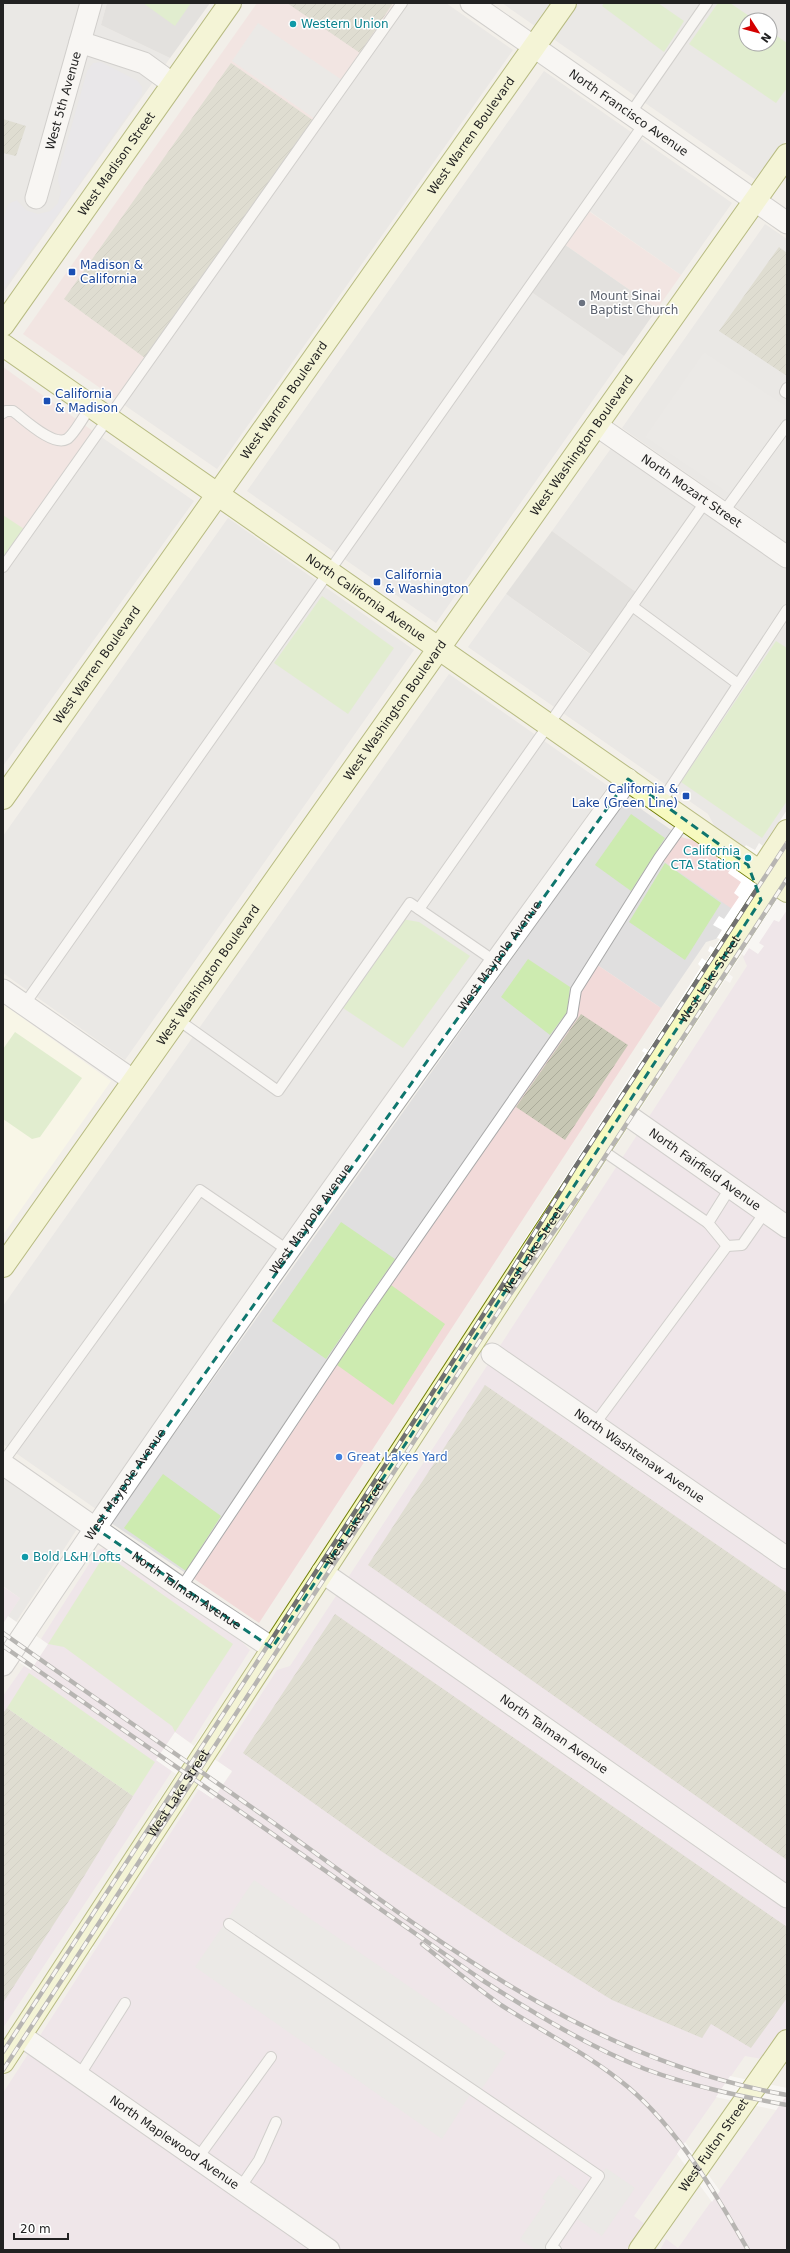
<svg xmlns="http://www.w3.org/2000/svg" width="790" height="2253" font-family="'DejaVu Sans',sans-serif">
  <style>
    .residential { fill: #e0dfdf; fill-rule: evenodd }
    .commercial { fill: #f2dad9 }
    .industrial { fill: #ebdbe8 }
    .education { fill: #ffffe5 }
    .religious { fill: #d0d0d0 }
    .construction { fill: url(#construction-furrows) }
    .grass { fill: #cdebb0 }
    .parking { fill: #e2e2e2 }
    .plaza { fill: #dddde8 }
    .pier { fill: #fff }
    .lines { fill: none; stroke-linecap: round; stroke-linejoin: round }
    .lane-casing { stroke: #a9a9a9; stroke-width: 12 }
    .street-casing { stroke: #a9a9a9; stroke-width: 23 }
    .secondary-casing { stroke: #707d05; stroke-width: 24 }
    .lane { stroke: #fff; stroke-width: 10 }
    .street { stroke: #fff; stroke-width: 21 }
    .secondary { stroke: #f7fabf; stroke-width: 22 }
    .rail-casing { stroke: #707070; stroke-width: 4.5 }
    .rail { stroke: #fff; stroke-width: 3; stroke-dasharray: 9; stroke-linecap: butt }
    .marked { fill: none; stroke: #0f766e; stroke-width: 3; stroke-dasharray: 8 5; stroke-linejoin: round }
    .culture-dot { fill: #0f9aa8; stroke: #fff; stroke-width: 1.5 }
    .transit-dot { fill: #1a4fb4; stroke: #fff; stroke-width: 1.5 }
    .worship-dot { fill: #6b7280; stroke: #fff; stroke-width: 1.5 }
    .shop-dot { fill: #3f7fe0; stroke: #fff; stroke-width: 1.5 }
    .labels { text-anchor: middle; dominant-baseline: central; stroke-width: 3; stroke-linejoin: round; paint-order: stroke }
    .culture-label { font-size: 12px; fill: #0d838f; stroke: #fff; text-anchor: start }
    .street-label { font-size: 12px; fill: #222; stroke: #fff }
    .transit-label { font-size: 12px; fill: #164399; stroke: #fff; text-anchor: start }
    .worship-label { font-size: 12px; fill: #5b616d; stroke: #fff; text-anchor: start }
    .shop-label { font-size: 12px; fill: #366cbe; stroke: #fff; text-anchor: start }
  </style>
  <defs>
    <pattern id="construction-furrows" width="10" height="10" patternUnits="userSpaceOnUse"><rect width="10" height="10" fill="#c7c7b4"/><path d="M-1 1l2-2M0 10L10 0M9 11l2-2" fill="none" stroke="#abab9a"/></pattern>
  </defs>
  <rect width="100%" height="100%" fill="#f2efe9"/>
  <g class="residential">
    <polygon points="3,3 107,3 101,25 170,58 3,293"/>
    <polygon points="402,3 446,3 513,50 217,469 120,402"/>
    <path d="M502 3H787V138L757 181ZM746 20H770V44H746Z"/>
    <polygon points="544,71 732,203 681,275 585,208 527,289 624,356 436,623 247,491"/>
    <polygon points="765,224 787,239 787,543 622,428"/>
    <polygon points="97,434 194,501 3,766 3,567"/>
    <polygon points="612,447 787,564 787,815 757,856 715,827 708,814 468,647 506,594 595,658 640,595 552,531"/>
    <polygon points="228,518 414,650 125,1060 3,973 3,836"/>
    <polygon points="449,674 608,786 96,1509 3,1444 3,1306"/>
    <polygon points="627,802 631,802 677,834 735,911 716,939 706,942 661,1008 593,962 572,1015 190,1576 111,1523 622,804"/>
    <polygon points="3,1476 77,1529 16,1622 8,1616 20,1598 3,1586"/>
  </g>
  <g class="commercial">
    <polygon points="257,3 402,3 120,402 23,334"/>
    <polygon points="584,208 681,275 657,309 561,242"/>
    <polygon points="3,367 97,434 3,567"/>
    <polygon points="677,834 684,838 693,840 751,881 735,911 659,858"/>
    <polygon points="593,962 661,1008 259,1623 190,1576 572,1016 576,990"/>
  </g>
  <g class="industrial">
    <polygon points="778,905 787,907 787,2063 745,2056 634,2216 646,2225 626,2250 3,2250 3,2093 199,1789 213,1799 232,1772 218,1761 277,1670 290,1666 481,1375 747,966 743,957"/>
    <polygon points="103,1548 110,1550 242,1642 250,1650 191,1743 175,1733 159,1756 156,1760 172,1771 3,2028 3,1696 24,1666 31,1670 47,1644 41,1639 98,1550"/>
    <polygon points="3,1587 20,1598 3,1624"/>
    <polygon points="787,2095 787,2250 660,2250 666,2239 678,2248"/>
  </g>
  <polygon class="education" points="3,1004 111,1081 3,1235"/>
  <g class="religious">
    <polygon points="107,3 210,3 170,58 101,25"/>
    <polygon points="561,242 657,309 624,356 527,289"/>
    <polygon points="552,531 640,595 596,658 506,594"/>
  </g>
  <g class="construction">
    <polygon points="287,3 393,3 360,53"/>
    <polygon points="231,63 314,121 145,358 64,299"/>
    <polygon points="3,119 26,126 16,156 3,153"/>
    <polygon points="779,247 787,253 787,376 719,331"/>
    <polygon points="581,1014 628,1045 565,1140 516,1107"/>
    <polygon points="485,1385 787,1593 787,1860 368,1565"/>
    <polygon points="335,1614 787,1927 787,1998 751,2048 711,2024 702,2038 612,2000 510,1937 381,1851 243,1753"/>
    <polygon points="7,1708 133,1796 72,1896 3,2003 3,1713"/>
  </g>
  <g class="grass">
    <polygon points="143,3 191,3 175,26"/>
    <polygon points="604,3 658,3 684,21 664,52 602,6"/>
    <polygon points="718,3 730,3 755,20 746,20 746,44 770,44 770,31 787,43 787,88 776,103 689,44"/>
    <polygon points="3,515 24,529 3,558"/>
    <polygon points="322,596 394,648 348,714 274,663"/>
    <polygon points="776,641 787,648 787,801 762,838 681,782"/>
    <polygon points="631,814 665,838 631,891 595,865"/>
    <polygon points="665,863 721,903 685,960 629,922"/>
    <polygon points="402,919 419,922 470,956 403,1048 340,1006"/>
    <polygon points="528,959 570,987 567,1012 550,1035 501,997"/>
    <polygon points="15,1032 82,1078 40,1137 32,1139 3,1119 3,1049"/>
    <polygon points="341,1222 395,1259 326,1359 272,1321"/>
    <polygon points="391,1285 445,1324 393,1405 337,1365"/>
    <polygon points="163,1474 221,1516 186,1571 124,1528"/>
    <polygon points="105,1554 233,1644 175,1732 172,1726 64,1647 48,1644"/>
    <polygon points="29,1673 155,1762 133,1796 7,1708"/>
  </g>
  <g class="parking">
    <polygon points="258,23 342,80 315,119 232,61"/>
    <polygon points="704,352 786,406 787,409 787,416 731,495 645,437"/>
    <polygon points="254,1880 506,2053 479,2093 473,2090 442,2139 195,1967"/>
    <polygon points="606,2168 635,2188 602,2236 573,2216 549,2250 536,2250 520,2239 546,2201 542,2198 559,2175 586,2195"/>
  </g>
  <polygon class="plaza" points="101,62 138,81 142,87 142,94 61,210 3,289 3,220 8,204 17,200 26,210 38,214 50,211 58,203 61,191 58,180 59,171 87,71 93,63"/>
  <g class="pier">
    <polygon points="787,810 787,910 779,922 774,920 759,943 764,946 758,954 749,948 744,956 742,954 729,974 733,977 730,983 725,980 535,1270 532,1268 214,1759 232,1771 213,1799 195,1787 171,1825 168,1823 90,1944 94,1947 90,1953 86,1950 81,1958 84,1960 80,1966 76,1964 3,2077 3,2047 154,1814 151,1812 176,1774 156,1760 175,1732 194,1746 207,1726 210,1728 517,1258 514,1256 645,1053 642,1051 644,1048 648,1050 701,967 698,964 702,958 706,961 711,953 708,951 710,946 714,948 720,939 717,938 722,930 713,925 719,916 724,919 739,897 734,893 741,882 728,873 746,845 755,850 759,843 763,846"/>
    <polygon points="8,1616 48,1644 31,1670 3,1652 3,1624"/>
    <polygon points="730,2076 787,2088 787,2095 776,2110 716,2097"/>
    <polygon points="685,2142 720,2191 712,2202 677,2154"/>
  </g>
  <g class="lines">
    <g class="lane-casing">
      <g id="lane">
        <polyline points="630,114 707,3"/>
        <polyline points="787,388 785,392 787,393"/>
        <path d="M3 413 6 411H13C24 419 53 447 67 439 74 435 85 414 91 406"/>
        <polyline points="723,513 787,425"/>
        <polyline points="3,567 402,3"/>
        <polyline points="632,606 738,684"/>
        <polyline points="661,802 787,610"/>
        <polyline points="419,909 706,501"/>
        <polyline points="24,1005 644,124"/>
        <polyline points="177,1019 278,1091 410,903 496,962"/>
        <polyline points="599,1148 708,1223"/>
        <polyline points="730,1188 708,1223 727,1246 742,1245 765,1212"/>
        <polyline points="594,1425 727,1246"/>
        <polyline points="3,1462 200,1190 289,1251"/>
        <polyline points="181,1588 367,1310 572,1015 576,990 659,858 686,820"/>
        <polyline points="229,1924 599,2176 551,2247 556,2250"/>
        <polyline points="79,2076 125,2003"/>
        <polyline points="197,2159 271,2057"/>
        <polyline points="240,2188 259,2160 276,2122"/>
      </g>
    </g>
    <g class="street-casing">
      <g id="street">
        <path id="s1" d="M471 3 787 223"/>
        <polyline points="80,42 144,63 173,84"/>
        <path id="s2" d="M36 198 91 3"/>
        <path id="s3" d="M596 425 787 557"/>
        <polyline points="3,990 134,1081"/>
        <path id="s4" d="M623 1112 787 1227"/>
        <path id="s5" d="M492 1354 787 1558"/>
        <path id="s6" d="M3 1464 181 1588 272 1648"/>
        <path id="s7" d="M322 1572 787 1897"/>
        <path id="s8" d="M3 1665C203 1365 415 1072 628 779"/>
        <path id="s9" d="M20 2035 329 2250"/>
      </g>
    </g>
    <g class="secondary-casing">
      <g id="secondary">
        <path id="s10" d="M3 325 230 3"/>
        <path id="s11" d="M3 345 787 891"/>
        <path id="s12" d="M3 798 565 3"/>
        <polyline points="760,872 787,831"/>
        <path id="s13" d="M3 1266 787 155"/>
        <path id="s14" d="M3 2062 787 861"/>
        <path id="s15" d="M640 2250 787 2041"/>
      </g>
    </g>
    <use href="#lane" class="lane"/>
    <use href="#street" class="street"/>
    <use href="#secondary" class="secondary"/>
    <g class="rail-casing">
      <g id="rail">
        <path d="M3 1633C94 1698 187 1761 278 1826 438 1941 588 2060 787 2095"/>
        <path d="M3 1646 482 1980C534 2013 587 2046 645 2069 691 2086 739 2096 787 2105"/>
        <path d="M422 1944C448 1965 474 1986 501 2005 544 2033 589 2054 628 2087 678 2129 716 2194 748 2250"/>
        <polyline points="3,2052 502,1286 574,1169 787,843"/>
        <polyline points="3,2070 509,1296 589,1181 787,879"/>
      </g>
    </g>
    <use href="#rail" class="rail"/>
  </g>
  <path d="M0 0H790V2253H0ZM628 779 748 865 761 900 272 1648 95 1528Z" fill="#f2efe9" fill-opacity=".55" fill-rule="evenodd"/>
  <path class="marked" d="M628 779 748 865 761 900 272 1648 95 1528Z"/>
  <g class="culture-dot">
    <circle cx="293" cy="24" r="4"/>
    <circle cx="748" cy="858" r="4"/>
    <circle cx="25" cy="1557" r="4"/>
  </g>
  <g class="transit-dot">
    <rect x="68" y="268" width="8" height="8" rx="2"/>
    <rect x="43" y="397" width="8" height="8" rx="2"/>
    <rect x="373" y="578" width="8" height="8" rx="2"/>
    <rect x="682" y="792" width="8" height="8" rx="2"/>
  </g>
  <circle class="worship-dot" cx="582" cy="303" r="4"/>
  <circle class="shop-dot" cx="339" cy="1457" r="4"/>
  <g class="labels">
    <g class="culture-label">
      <text x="301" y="24">Western Union</text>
      <text x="740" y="851" text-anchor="end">California<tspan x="740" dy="14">CTA Station</tspan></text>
      <text x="33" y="1557">Bold L&amp;H Lofts</text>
    </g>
    <g class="street-label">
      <text stroke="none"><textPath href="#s2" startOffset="101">West 5th Avenue</textPath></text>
      <text stroke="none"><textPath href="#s1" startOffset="192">North Francisco Avenue</textPath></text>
      <text stroke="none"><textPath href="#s12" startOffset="811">West Warren Boulevard</textPath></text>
      <text stroke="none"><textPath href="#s10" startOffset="197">West Madison Street</textPath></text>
      <text stroke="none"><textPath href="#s12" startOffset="487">West Warren Boulevard</textPath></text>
      <text stroke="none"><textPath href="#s13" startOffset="1004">West Washington Boulevard</textPath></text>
      <text stroke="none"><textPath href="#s3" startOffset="116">North Mozart Street</textPath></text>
      <text stroke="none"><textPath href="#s11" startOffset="442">North California Avenue</textPath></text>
      <text stroke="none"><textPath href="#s12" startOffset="163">West Warren Boulevard</textPath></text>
      <text stroke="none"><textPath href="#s13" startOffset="680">West Washington Boulevard</textPath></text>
      <text stroke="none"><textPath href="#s8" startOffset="866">West Maypole Avenue</textPath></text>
      <text stroke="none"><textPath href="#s13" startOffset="356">West Washington Boulevard</textPath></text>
      <text stroke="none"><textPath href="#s14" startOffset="1293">West Lake Street</textPath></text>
      <text stroke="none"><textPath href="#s4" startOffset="100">North Fairfield Avenue</textPath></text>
      <text stroke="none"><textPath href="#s8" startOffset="542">West Maypole Avenue</textPath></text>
      <text stroke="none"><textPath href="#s14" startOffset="969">West Lake Street</textPath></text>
      <text stroke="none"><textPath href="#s5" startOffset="179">North Washtenaw Avenue</textPath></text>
      <text stroke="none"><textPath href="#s8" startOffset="218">West Maypole Avenue</textPath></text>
      <text stroke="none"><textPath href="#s14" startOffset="645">West Lake Street</textPath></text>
      <text stroke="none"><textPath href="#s6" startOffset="223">North Talman Avenue</textPath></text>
      <text stroke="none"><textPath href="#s7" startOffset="283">North Talman Avenue</textPath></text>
      <text stroke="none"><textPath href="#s14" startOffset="321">West Lake Street</textPath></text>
      <text stroke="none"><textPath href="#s9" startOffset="188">North Maplewood Avenue</textPath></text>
      <text stroke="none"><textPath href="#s15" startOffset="128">West Fulton Street</textPath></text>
    </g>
    <g class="transit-label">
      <text x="80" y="265">Madison &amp;<tspan x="80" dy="14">California</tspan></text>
      <text x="55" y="394">California<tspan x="55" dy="14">&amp; Madison</tspan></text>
      <text x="385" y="575">California<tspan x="385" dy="14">&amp; Washington</tspan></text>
      <text x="678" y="789" text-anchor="end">California &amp;<tspan x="678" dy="14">Lake (Green Line)</tspan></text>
    </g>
    <g class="worship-label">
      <text x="590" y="296">Mount Sinai<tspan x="590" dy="14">Baptist Church</tspan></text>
    </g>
    <g class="shop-label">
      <text x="347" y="1457">Great Lakes Yard</text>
    </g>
  </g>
  <rect width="790" height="2253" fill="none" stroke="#222222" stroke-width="8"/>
  <g transform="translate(758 32) rotate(126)"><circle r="19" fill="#ffffff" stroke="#a7a7a7"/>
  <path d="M0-3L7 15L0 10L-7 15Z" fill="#d40000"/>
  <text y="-6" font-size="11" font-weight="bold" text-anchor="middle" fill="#222222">N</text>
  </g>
  <path d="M14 2233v6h54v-6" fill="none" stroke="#222222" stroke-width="2"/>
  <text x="20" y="2233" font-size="12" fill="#222222" stroke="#ffffff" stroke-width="3" paint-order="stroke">20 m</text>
</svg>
